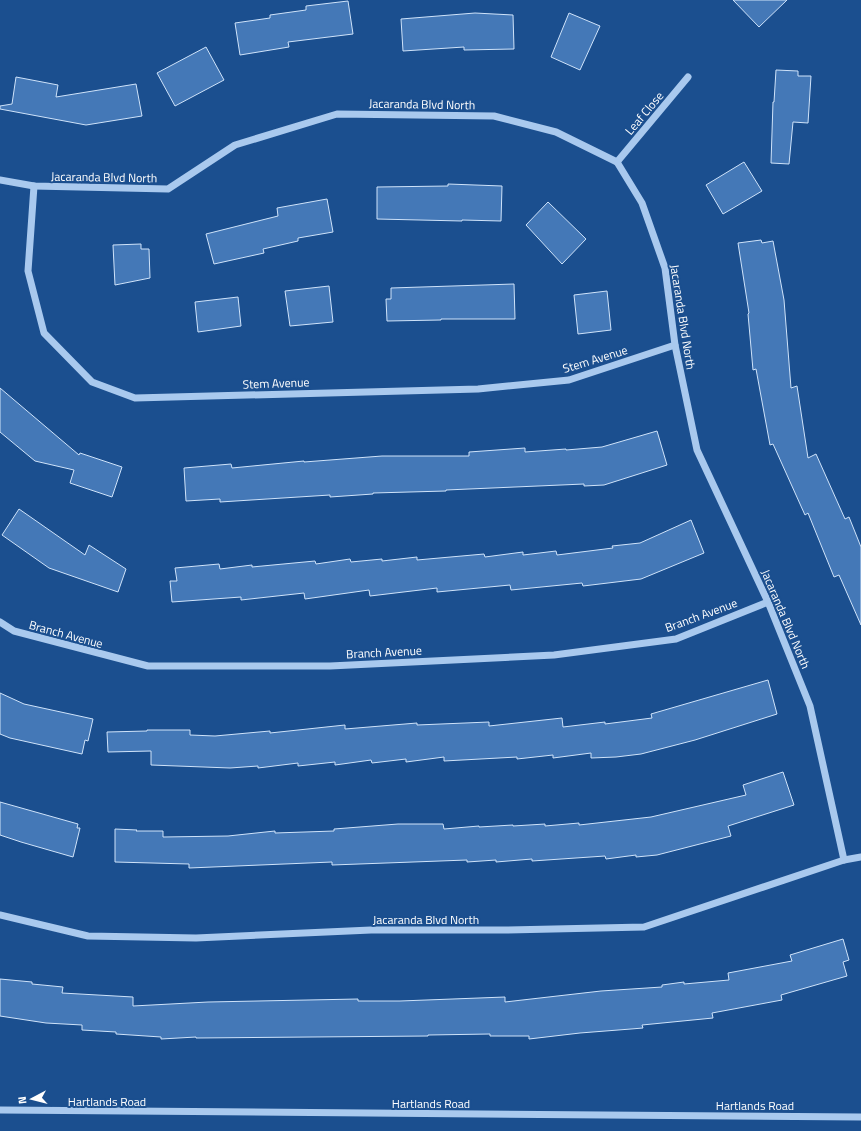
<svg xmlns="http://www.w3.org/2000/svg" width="861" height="1131" font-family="'Titillium Web',sans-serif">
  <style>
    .building { fill: #4478b7; stroke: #cfe3fa }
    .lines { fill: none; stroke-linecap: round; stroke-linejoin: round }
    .minor { stroke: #a9c9ee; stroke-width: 7 }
    .labels { text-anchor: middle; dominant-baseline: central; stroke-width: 4; stroke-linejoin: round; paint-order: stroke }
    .street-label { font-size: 12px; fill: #fff; stroke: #1b4f8f }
  </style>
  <rect width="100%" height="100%" fill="#1b4f8f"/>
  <g class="building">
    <polygon points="733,0 787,0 759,27"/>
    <polygon points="348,1 353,34 288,42 289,47 240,55 235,23 270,18 270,15 306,10 306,6"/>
    <polygon points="475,13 513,15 514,49 464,50 464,47 403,51 401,19"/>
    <polygon points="569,13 600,26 580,70 551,57"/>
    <polygon points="206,47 224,80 175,106 157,73"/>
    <polygon points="776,70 798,71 798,76 811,76 808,123 793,122 789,164 771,163 773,102 774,102"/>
    <polygon points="16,77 58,85 56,97 136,84 142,116 86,125 0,109 0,106 12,104"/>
    <polygon points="744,162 762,191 723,214 706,185"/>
    <polygon points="448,184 502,186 501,221 462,220 462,221 377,219 377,187 448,186"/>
    <polygon points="327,199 333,232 298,238 298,241 263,249 264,253 214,264 206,234 278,216 277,208"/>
    <polygon points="548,202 586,239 562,264 526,225"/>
    <polygon points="761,240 762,243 773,241 784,300 791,388 797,386 808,458 816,454 845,519 849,517 861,547 861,625 839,575 834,577 808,513 805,515 773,444 770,445 756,369 753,370 748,314 749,313 738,243"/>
    <polygon points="141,244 141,249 149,249 150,278 115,285 113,245"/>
    <polygon points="514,284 515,319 441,319 441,320 387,321 386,299 391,299 391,288"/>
    <polygon points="329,286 333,322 290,326 285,291"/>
    <polygon points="607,291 611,330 578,334 574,295"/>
    <polygon points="238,297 241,326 198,332 195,302"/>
    <polygon points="0,388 79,455 80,453 122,467 112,497 70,483 74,470 35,461 0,432"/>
    <polygon points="657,431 667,465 604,485 584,486 584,484 446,490 446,491 373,493 373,494 330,497 330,495 220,502 220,499 186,501 184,468 231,464 232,468 304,461 304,462 382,456 469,456 469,452 525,448 525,452 566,449 566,450 602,447"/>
    <polygon points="19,509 85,555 89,545 126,569 118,592 49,568 2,535"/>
    <polygon points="691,520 704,553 641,579 583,586 582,583 511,590 510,585 437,592 437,588 370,596 369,590 305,599 304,593 241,600 241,597 172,602 170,581 177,581 175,568 219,564 220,569 252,565 252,567 315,561 316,564 350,559 351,562 382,559 382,561 417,557 417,560 484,554 485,557 523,552 523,555 556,551 557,555 613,548 612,546 640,543"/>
    <polygon points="768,680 777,714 695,740 641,754 616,757 591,758 591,753 553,758 553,755 517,759 517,757 444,761 444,757 406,762 406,759 372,763 371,760 335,765 335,762 298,766 298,763 258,768 258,766 230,768 151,765 151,751 108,752 107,732 147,731 147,730 190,730 190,735 215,736 270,731 270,733 345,725 345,729 417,723 417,725 489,722 489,726 562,718 563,727 605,722 605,724 652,718 651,714"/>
    <polygon points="0,693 24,704 93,719 88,741 85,740 82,754 10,738 0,734"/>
    <polygon points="783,772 794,805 728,826 731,836 657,855 636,857 636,855 606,859 605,856 532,861 532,859 496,862 496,860 467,862 467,860 332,865 332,862 189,868 189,864 115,862 115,829 137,830 136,831 163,831 163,837 228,836 275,831 275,833 334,831 334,829 398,824 443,824 444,829 479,826 479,827 513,825 513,826 545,824 545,826 579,823 579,825 651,817 746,795 743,785"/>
    <polygon points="0,802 78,824 77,828 80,828 73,857 21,842 0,835"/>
    <polygon points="843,939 849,960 843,962 847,976 781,995 782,1000 712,1013 713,1018 642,1025 643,1028 631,1029 580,1033 529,1039 529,1036 490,1036 490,1034 428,1035 428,1036 196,1038 196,1037 161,1039 161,1037 116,1034 116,1032 82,1030 82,1025 46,1023 0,1016 0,979 32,982 32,984 63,987 62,993 133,997 133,1006 208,1002 358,999 358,1001 400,1001 505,997 505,1002 601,991 662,987 662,985 684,982 684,984 729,980 728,973 792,961 790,955"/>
  </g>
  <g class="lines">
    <g class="minor">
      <polyline points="617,162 688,77"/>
      <polyline points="0,180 34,186 168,189 235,145 337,114 494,116 556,132 617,162 642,203 665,268 675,345 697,450 768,602 810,706 844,860"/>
      <polyline points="34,186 28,271 44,333 92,382 135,398 478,389 569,380 675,345"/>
      <polyline points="0,622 14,631 148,666 330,666 554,655 676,639 768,602"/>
      <polyline points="0,915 88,936 196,938 371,930 508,930 644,927 844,860 861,857"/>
      <polyline points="0,1110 861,1117"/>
    </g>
  </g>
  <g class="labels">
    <g class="street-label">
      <text transform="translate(422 104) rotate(1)">Jacaranda Blvd North</text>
      <text transform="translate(644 113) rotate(-50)">Leaf Close</text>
      <text transform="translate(104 177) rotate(1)">Jacaranda Blvd North</text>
      <text transform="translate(683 317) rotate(81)">Jacaranda Blvd North</text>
      <text transform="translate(595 359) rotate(-17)">Stem Avenue</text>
      <text transform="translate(276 383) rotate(-2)">Stem Avenue</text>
      <text transform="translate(701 615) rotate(-20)">Branch Avenue</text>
      <text transform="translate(786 619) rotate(67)">Jacaranda Blvd North</text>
      <text transform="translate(66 634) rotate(15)">Branch Avenue</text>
      <text transform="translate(384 652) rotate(-3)">Branch Avenue</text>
      <text x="426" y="919">Jacaranda Blvd North</text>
      <text x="107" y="1101">Hartlands Road</text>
      <text x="431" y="1103">Hartlands Road</text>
      <text x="755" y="1105">Hartlands Road</text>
    </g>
  </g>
  <g transform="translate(32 1099) rotate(263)" stroke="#1b4f8f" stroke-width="3" paint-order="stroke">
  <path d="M0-3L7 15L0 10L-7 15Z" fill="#ffffff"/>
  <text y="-6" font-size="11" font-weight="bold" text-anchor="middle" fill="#ffffff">N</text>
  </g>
</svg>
